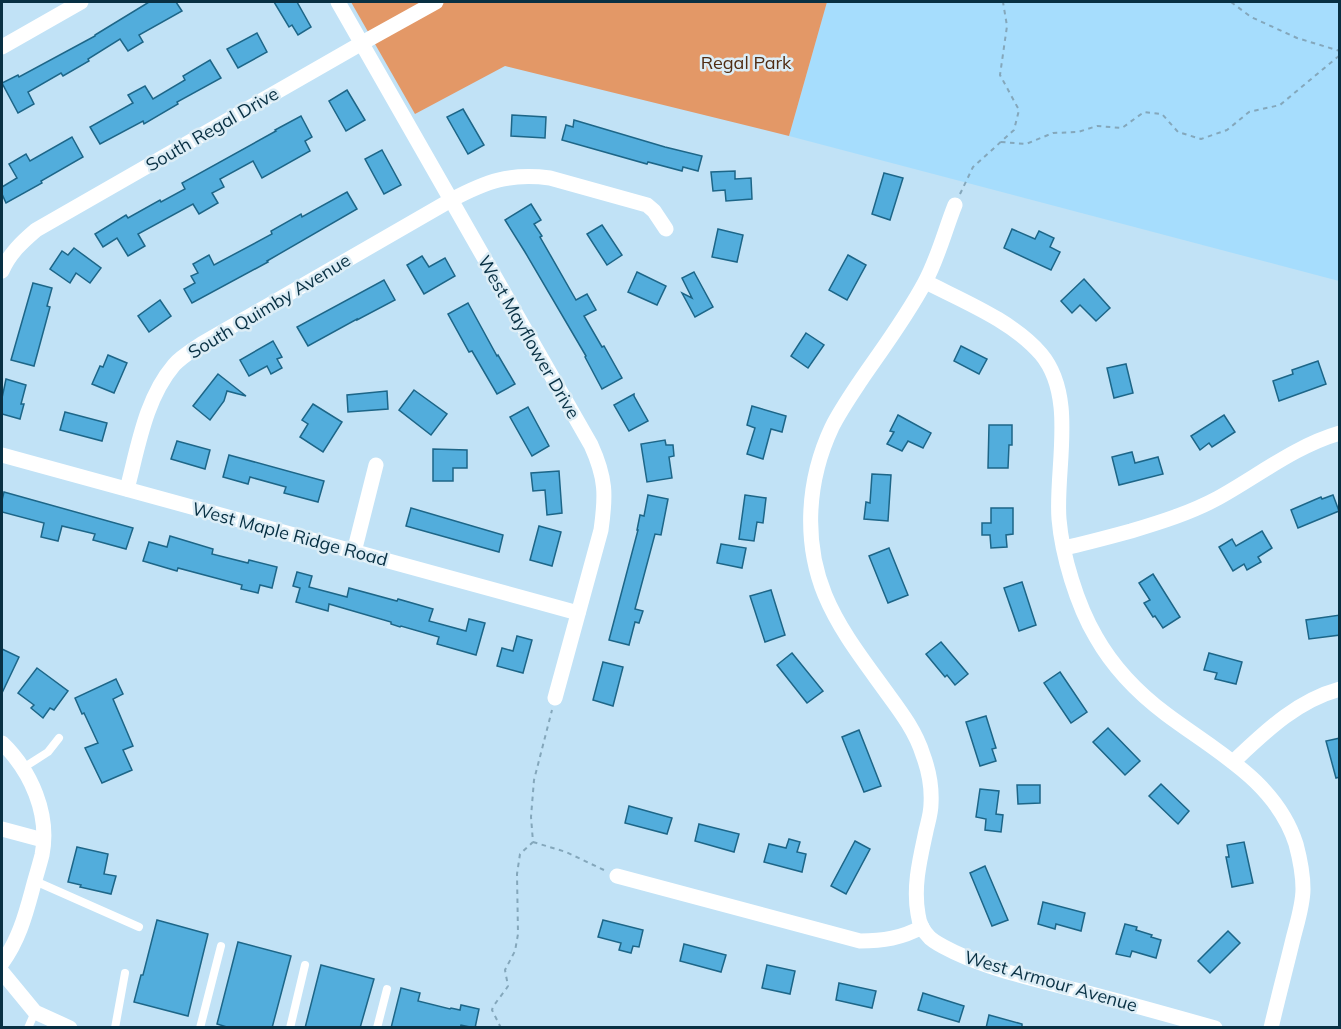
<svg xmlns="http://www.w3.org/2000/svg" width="1341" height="1029" font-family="Mulish,sans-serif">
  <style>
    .built { fill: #a6ddfd }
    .green { fill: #e39867 }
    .building { fill: #52addc; stroke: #1d6688; stroke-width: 1.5 }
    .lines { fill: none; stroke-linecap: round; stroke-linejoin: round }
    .path { stroke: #84a7bb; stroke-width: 2; stroke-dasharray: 4.5 4.5; stroke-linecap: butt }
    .service { stroke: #fff; stroke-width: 8 }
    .minor { stroke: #fff; stroke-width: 15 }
    .labels { text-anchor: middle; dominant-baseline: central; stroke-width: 5; stroke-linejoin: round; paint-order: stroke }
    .park-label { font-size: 18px; fill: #502c12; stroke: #dcedf6 }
    .street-label { font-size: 18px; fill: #083043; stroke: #dcedf6 }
  </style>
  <rect width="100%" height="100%" fill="#c1e2f6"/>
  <polygon class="built" points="827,2 1339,2 1339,281 789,136"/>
  <polygon class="green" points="351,2 827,2 789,136 505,66 415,114"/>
  <g class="building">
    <polygon points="149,2 176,2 182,11 139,35 143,42 128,51 120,39 88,59 89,61 63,76 61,73 28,92 34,104 18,113 2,83 18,75 19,77 95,36 95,35"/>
    <polygon points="274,2 297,2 311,27 298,35 292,25 289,27"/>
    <polygon points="257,33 267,52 238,68 227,49"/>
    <polygon points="210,60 221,78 177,102 178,104 144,124 143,121 100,144 90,127 133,103 128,95 145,86 153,99 185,80 183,76"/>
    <polygon points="347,90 365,120 346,131 329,101"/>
    <polygon points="463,109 484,145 468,154 447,117"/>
    <polygon points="512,115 546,117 545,138 511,136"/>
    <polygon points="301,116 312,137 305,141 310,151 262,178 253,161 220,179 224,187 212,193 218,203 199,214 193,204 138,234 145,246 128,256 117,238 103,247 95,234 126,215 128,218 160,200 161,202 185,189 182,183 276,131 275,130"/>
    <polygon points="574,120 665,147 702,156 698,171 683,167 682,171 648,162 647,164 562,140 566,125 573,127"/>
    <polygon points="72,137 83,157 41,181 42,183 6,203 2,194 2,187 17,178 9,164 26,154 30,161"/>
    <polygon points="382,150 401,185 384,194 365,159"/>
    <polygon points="735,171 735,179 751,178 752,199 726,201 725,190 713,191 711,172"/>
    <polygon points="884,173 903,178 890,220 872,214"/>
    <polygon points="347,192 357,209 267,261 268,262 192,303 184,289 195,283 191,276 198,273 193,264 209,255 214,265 272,234 271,231 301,214 302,217"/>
    <polygon points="531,204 541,220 534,224 542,236 540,237 576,300 587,294 596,310 584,316 602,347 604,346 622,378 602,389 585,357 586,356 525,252 505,220"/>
    <polygon points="602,225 622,255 607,265 587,234"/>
    <polygon points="718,229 743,235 737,262 712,257"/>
    <polygon points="1012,229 1035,239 1039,231 1054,238 1050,247 1060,252 1051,270 1004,248"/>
    <polygon points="74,248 101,268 90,283 76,273 70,283 50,269 62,251 68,255"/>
    <polygon points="848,255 866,265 847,300 829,290"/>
    <polygon points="422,256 429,267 445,258 455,276 424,294 407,265"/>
    <polygon points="637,272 666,286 657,305 628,292"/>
    <polygon points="694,272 713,307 695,317 682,293 692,298 682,278"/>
    <polygon points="1084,279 1110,308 1096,321 1080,305 1072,313 1061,301"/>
    <polygon points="384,280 395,300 357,320 357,319 308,346 297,327"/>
    <polygon points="33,283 52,288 47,306 50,307 34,366 11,360"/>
    <polygon points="160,300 171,316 149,332 138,316"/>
    <polygon points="468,303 497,356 498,355 515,384 497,394 472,351 469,352 448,314"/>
    <polygon points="806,333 824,345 808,368 791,356"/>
    <polygon points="273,341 282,357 277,359 282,368 271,374 267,366 249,376 240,360"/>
    <polygon points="961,346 987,359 979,374 954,361"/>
    <polygon points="108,355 127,363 114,393 92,384 100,366 103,367"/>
    <polygon points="1318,361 1326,384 1279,401 1273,381 1293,374 1292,370"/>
    <polygon points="1126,364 1133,393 1114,398 1107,368"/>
    <polygon points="218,374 246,396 227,391 224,401 210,420 193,406"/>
    <polygon points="6,379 26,385 21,404 24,404 20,419 2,414 2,398"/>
    <polygon points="414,390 447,414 431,435 399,410"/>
    <polygon points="387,391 388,409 348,412 347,395"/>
    <polygon points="634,394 634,396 648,421 629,431 614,405"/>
    <polygon points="313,404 342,422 323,452 300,437 308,424 302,420"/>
    <polygon points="752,406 786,416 782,432 771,429 763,459 747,454 755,428 747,425"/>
    <polygon points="528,407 549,446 532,456 510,417"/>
    <polygon points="65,412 107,423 102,441 60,430"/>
    <polygon points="898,415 931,433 923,448 908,441 902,451 887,444 894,432 890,431"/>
    <polygon points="1224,415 1235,432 1212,447 1209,443 1200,450 1191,436"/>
    <polygon points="989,425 1012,425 1012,445 1009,445 1008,468 988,468"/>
    <polygon points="665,440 666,445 673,445 674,456 669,457 672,478 647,482 641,444"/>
    <polygon points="177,441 210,450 205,469 171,459"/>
    <polygon points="433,449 467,450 467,468 453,468 453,481 433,481"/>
    <polygon points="1132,452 1135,463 1158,457 1163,474 1119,485 1112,457"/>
    <polygon points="229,455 324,481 318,502 284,493 286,487 250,477 248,484 223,477"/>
    <polygon points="559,471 562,513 547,515 545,490 533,491 531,473"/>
    <polygon points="872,474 891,475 888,521 864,519 866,502 870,503"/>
    <polygon points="4,492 133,528 126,549 93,540 95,534 62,526 58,541 41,537 44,523 2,512 2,500"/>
    <polygon points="648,495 668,499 661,535 655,534 635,609 643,611 639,623 635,622 629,645 609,640 638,530 637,530 640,515 644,516"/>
    <polygon points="745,495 766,498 763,523 757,522 754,541 739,539"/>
    <polygon points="1333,495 1339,511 1298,528 1291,510 1321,497 1322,499"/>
    <polygon points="411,508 503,535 499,552 406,526"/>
    <polygon points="991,508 1013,508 1013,534 1006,535 1007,547 991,548 990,535 982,535 982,523 991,523"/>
    <polygon points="539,526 561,532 552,566 530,560"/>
    <polygon points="1262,531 1272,548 1258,557 1261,562 1247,570 1244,564 1233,571 1219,547 1232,539 1236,546"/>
    <polygon points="170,536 213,549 212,554 248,563 249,560 277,567 272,588 260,585 258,593 241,589 242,585 178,568 177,571 143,561 149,542 167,547"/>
    <polygon points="721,544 746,548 742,568 717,563"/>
    <polygon points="889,548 908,595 888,603 869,556"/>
    <polygon points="297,572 312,576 309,587 347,597 349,588 397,601 398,599 433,609 429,621 466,631 469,619 485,623 476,655 437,644 439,637 401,626 400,627 391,624 391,622 329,604 328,611 296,602 300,588 293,586"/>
    <polygon points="1153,574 1180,617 1163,628 1155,616 1153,617 1144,603 1150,600 1139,583"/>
    <polygon points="1022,582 1036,625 1019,631 1004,588"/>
    <polygon points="771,590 785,635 765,642 750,596"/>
    <polygon points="1340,615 1340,635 1309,639 1306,620"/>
    <polygon points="517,636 532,640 523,673 497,666 502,648 513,651"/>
    <polygon points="941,642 968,674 955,685 947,675 945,677 926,654"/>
    <polygon points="2,649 19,657 2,693"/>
    <polygon points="792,653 823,691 807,703 777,665"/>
    <polygon points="1209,653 1242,662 1236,684 1215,679 1217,673 1204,670"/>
    <polygon points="603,662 623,667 613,706 593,700"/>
    <polygon points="37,668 68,691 54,710 50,708 43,718 31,708 34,705 18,693"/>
    <polygon points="1060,672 1087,712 1071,723 1044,683"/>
    <polygon points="116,679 123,694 113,699 133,746 123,750 132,770 102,783 85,748 98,743 84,713 82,714 75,698"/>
    <polygon points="986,716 996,748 992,749 996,761 980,766 966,722"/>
    <polygon points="1108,728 1140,761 1125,775 1093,742"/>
    <polygon points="859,730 881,786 864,792 842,737"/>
    <polygon points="1340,738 1340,777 1336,778 1326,741"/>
    <polygon points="1161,784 1189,811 1178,824 1149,796"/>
    <polygon points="1017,785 1040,785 1040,803 1018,804"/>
    <polygon points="980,789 999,791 996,814 1003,815 1001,832 985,830 986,819 976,817"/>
    <polygon points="629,806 672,818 667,834 625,823"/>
    <polygon points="699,824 739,834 734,852 695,841"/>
    <polygon points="789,839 800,842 797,852 806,854 802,872 764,862 769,844 786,848"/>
    <polygon points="855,841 870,849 846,894 831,886"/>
    <polygon points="1244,842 1253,883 1232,887 1226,857 1229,857 1227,845"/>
    <polygon points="77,847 108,854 104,874 116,876 111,894 80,887 81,885 68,882"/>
    <polygon points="985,866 1008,920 992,926 970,873"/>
    <polygon points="1043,902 1085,913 1081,931 1056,924 1055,929 1038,924"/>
    <polygon points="157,920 208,934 188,1016 134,1002 141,975 143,975"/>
    <polygon points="603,920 643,930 639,947 633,946 631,953 619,950 621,943 598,937"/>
    <polygon points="1125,924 1137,927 1136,930 1152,935 1151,937 1161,940 1156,958 1132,951 1130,957 1116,954"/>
    <polygon points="1228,931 1240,943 1210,973 1198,961"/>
    <polygon points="238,942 291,956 272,1028 230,1028 217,1024"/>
    <polygon points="684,944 726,955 721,972 680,961"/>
    <polygon points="321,965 374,979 360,1028 305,1028"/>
    <polygon points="767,965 795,971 790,994 762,988"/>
    <polygon points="839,983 876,991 872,1008 836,1000"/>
    <polygon points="401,988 420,993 418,1001 450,1009 451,1008 460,1010 461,1005 479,1009 475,1028 461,1025 460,1028 391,1028"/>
    <polygon points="923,993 964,1006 959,1022 918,1010"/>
    <polygon points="989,1015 1022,1024 1022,1028 986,1028"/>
  </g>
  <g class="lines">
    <g class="path">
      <polyline points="1231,2 1251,17 1297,38 1340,51"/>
      <polyline points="1001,142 1026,144 1053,133 1078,132 1097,126 1122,128 1144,112 1162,114 1178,132 1201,139 1227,130 1249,112 1280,105 1340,55"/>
      <polyline points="960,194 973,167 1014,130 1019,110 1000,75 1007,26 1003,2"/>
      <polyline points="533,842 566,852 606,871"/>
      <path d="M501 1028 492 1010C494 1003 504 993 508 986L505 970 515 951 518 934 517 874 520 854 533 842 531 817 534 780 552 710"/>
    </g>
    <g class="service">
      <polyline points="23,768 48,752 59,738"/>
      <polyline points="35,881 139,927"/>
      <polyline points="28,1028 35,1012"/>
      <polyline points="115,1028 125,973"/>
      <polyline points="200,1028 221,946"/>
      <polyline points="290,1028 305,965"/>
      <polyline points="377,1028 387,989"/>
    </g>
    <g class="minor">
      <path d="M338 2 591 445C606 478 606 495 601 530L555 698"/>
      <polyline points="2,47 81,2"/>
      <path d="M955 205C945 230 938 258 925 282 907 316 883 348 861 380 851 395 840 411 832 427 807 480 803 541 825 595 840 631 864 661 887 693 901 712 916 732 923 755 929 771 932 787 931 804 931 813 928 822 926 831 920 859 913 886 918 914 919 923 924 932 930 938 937 944 946 948 954 952 992 970 1035 979 1076 990 1123 1002 1169 1015 1215 1028"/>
      <path d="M2 271C9 254 22 242 36 230L362 43 436 2"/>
      <path d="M926 282C963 301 1013 321 1041 354 1077 397 1055 469 1059 519 1062 555 1077 605 1096 637 1113 667 1138 693 1166 714 1215 751 1276 781 1296 844 1300 859 1303 874 1303 889 1303 905 1297 923 1293 939 1286 968 1278 998 1271 1028"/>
      <polyline points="2,455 578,613"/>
      <path d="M127 489C138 448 145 399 174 365 182 356 193 350 203 343L451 200C487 181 509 173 550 178L647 205 654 211 666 229"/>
      <path d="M1064 548C1087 543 1109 537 1131 531 1161 522 1190 513 1218 498 1258 476 1295 446 1340 433"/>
      <polyline points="354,552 376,465"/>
      <path d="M2 743C31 771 50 814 42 855 39 867 35 879 32 891 25 917 18 941 2 963"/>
      <path d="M1233 762C1265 732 1296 701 1340 689"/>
      <polyline points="2,829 43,840"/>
      <path d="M617 876 860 941C883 941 902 938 922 927"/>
      <polyline points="2,972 35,1012 70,1028"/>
    </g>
  </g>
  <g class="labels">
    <g class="park-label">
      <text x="746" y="62">Regal Park</text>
    </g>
    <g class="street-label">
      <text transform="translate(212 129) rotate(-30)">South Regal Drive</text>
      <text transform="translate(269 306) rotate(-31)">South Quimby Avenue</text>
      <text transform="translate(529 337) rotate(60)">West Mayflower Drive</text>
      <text transform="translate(290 534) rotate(15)">West Maple Ridge Road</text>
      <text transform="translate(1051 981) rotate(16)">West Armour Avenue</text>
    </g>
  </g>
  <rect width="1341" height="1029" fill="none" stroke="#083043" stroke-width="6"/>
</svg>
